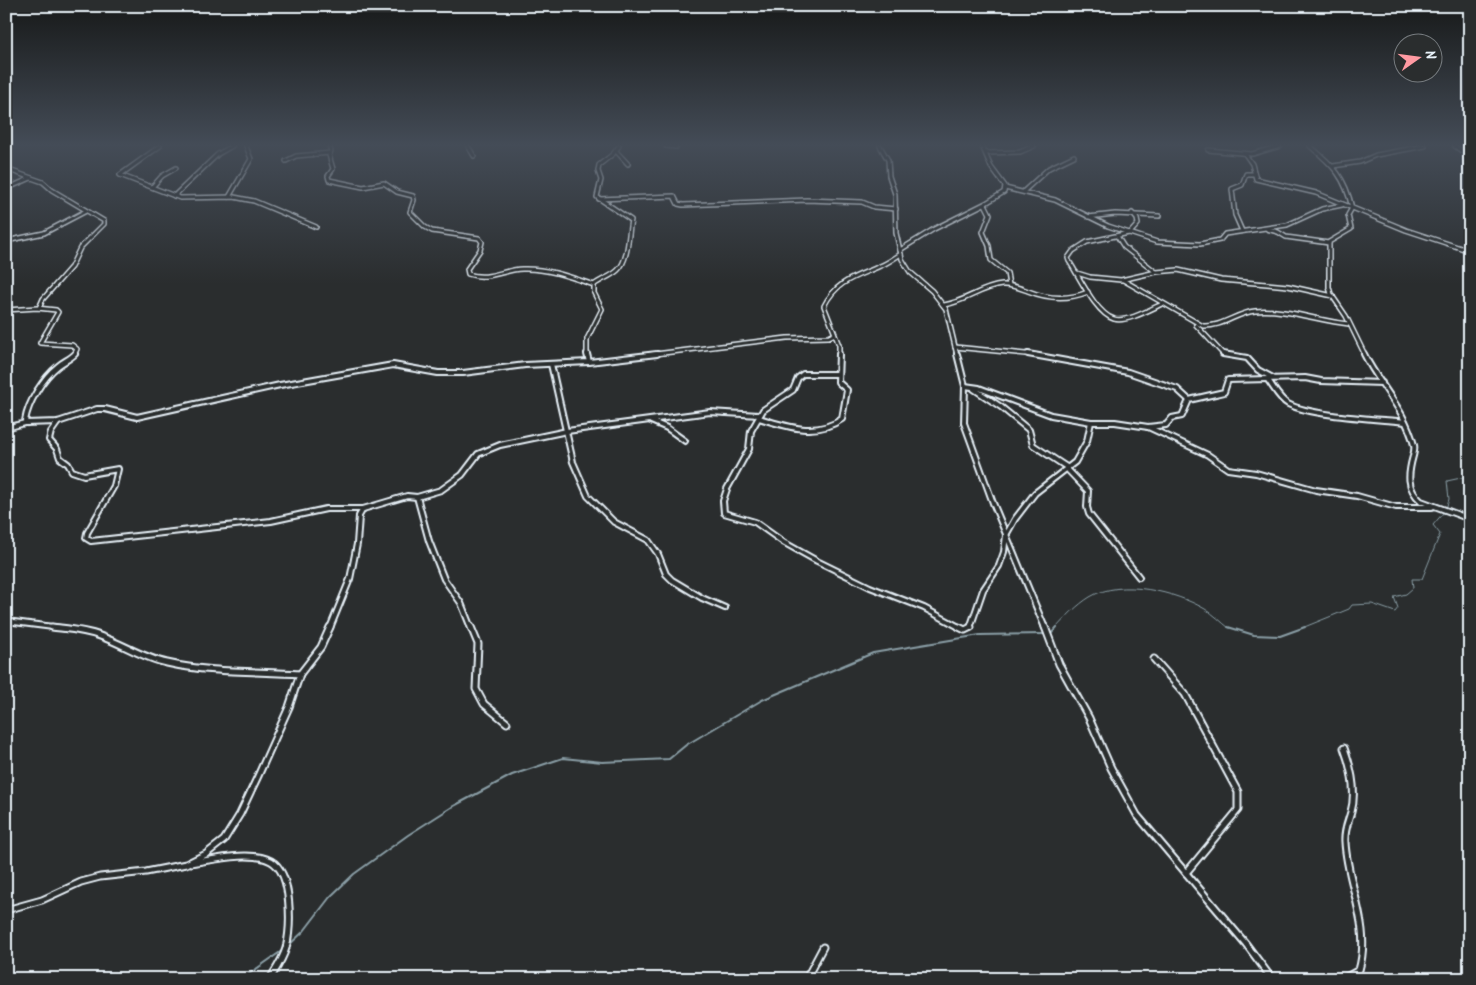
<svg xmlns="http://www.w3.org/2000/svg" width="1476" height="985" font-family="Kalam,sans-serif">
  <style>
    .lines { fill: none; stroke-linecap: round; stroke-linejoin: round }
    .stream-far1 { stroke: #8a9ea6; stroke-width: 1 }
    .stream { stroke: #8a9ea6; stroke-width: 2 }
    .street-far2-casing { stroke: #e8f1f8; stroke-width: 6 }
    .street-far1-casing { stroke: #e8f1f8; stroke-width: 8 }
    .street-casing { stroke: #e8f1f8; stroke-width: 9 }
    .street-far2 { stroke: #2a2d2e; stroke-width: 3 }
    .street-far1 { stroke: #2a2d2e; stroke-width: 4 }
    .street { stroke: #2a2d2e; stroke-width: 5 }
  </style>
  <rect width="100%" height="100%" fill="#2a2d2e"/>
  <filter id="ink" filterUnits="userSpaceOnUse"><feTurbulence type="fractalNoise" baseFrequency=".02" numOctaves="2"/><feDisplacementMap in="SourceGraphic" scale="10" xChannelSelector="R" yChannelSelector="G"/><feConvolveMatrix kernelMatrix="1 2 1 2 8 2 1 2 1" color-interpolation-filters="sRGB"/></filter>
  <g filter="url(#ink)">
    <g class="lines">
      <g class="stream-far1">
        <polyline points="1446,509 1449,499 1447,481 1470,476"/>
        <path d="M1056 628C1066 617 1077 605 1090 597 1121 578 1176 592 1205 609 1214 614 1221 622 1229 628"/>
        <polyline points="1302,628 1349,609 1352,605 1372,604 1395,612 1398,608 1394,597 1406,594 1413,588 1412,579 1422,579 1440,534 1433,525 1444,512"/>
      </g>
      <g class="stream">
        <polyline points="1228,627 1254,635 1280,636 1305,627"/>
        <polyline points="1051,634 1057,627"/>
        <polyline points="288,946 304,931 330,897 354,874 408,835 452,807 512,775 563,758 602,762 669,759 686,745 762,700 873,653 980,635 1047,634"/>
        <polyline points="242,979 283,950"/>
      </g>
      <g class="street-far2-casing">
        <g id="street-far2">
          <polyline points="160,146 120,175 180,198 234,197 254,201 316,227"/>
          <path d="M329 146 331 151 329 155 333 169 328 176 329 180 363 187 384 183 397 192 413 196 414 200 410 212 425 227 432 231 479 238 482 242 480 250 467 269 468 274C488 281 502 270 522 269 547 268 571 277 594 285"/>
          <polyline points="468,146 474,156"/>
          <polyline points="666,146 676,147"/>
          <polyline points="880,146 888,160 889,176 895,194 896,233 902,259 910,272 932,291 946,309 957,355"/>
          <path d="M1310 146C1334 166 1345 177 1352 208L1348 215 1351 229 1329 242V287L1331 294 1346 316 1365 355"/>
          <polyline points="1455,146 1470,157"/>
          <polyline points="1208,150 1252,154 1280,146"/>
          <polyline points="616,151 628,164"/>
          <polyline points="986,153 1020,152 1034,146"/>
          <polyline points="1245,154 1252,164 1256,179 1316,193 1406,230 1470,251"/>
          <polyline points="286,161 296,156 330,153"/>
          <polyline points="1333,166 1360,162 1376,155 1425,146"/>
          <polyline points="6,169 43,182 52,190 104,221 104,224 80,248 71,267 43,299 39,308"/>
          <polyline points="153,186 162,176 176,168"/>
          <polyline points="1005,188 1055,200 1108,226 1157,242 1200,244 1220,240 1225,234 1287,225 1322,209 1342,205"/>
          <polyline points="6,189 31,178"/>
          <polyline points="1024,191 1049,168 1074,156"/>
          <polyline points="174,196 218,154 232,146"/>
          <polyline points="229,197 251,159 246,146"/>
          <polyline points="599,199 674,196 678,204 683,205 807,200 862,202 874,207 896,209"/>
          <polyline points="985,204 990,214 983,232 989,246 991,260 1007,273 1009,285"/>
          <polyline points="1088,217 1115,214 1159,216"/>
          <polyline points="1267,229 1278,232 1286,237 1329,243"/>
          <polyline points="1242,231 1235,215 1232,189 1242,185 1246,174 1254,174"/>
          <path d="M1129 233 1087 242 1073 251 1068 258 1069 261C1079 276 1096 314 1114 319 1126 323 1151 309 1162 304"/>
          <polyline points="1130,233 1138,224 1137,219 1132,213"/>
          <polyline points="1117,236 1124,247 1156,272"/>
          <polyline points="6,241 44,233 86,211"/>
          <polyline points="900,250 934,229 986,203 1004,192 1005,186 991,167 982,146"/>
          <polyline points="1077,273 1090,277 1121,280 1156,272 1178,270 1221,280 1288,286 1333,296"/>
          <path d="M1123 280 1203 326C1223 327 1236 313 1255 311 1286 308 1318 321 1349 324"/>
          <path d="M944 305C965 302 981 287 1002 285 1011 284 1020 288 1028 291 1048 299 1068 300 1088 292"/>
          <polyline points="6,310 37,308 56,310 58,312 40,343 72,345 77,349 74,355"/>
          <polyline points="1196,325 1223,354 1229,355"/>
          <polyline points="835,335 839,345 839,355"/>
          <polyline points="955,347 1036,355"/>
          <path d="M587 355V339L602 309 594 293V285C601 279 611 277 618 270 629 259 628 235 631 220L597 197 601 180 598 171 599 165 613 154 619 146"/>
          <path d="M647 355 787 338 829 337 835 334 824 306C837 280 856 277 880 266 888 263 894 258 901 254"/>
        </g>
      </g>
      <g class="street-far1-casing">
        <g id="street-far1">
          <polyline points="587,354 589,362"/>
          <polyline points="957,354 965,386 964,423 993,503 1045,628"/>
          <polyline points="1028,354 1128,372 1177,389 1189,400"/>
          <polyline points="1223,354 1247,358 1258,370 1273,378"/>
          <path d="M1364 354C1379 385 1405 409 1414 445 1415 449 1414 452 1413 456 1408 474 1406 488 1421 501L1470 519"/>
          <polyline points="551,364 573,462 588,496 614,522 648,540 658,554 666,574 672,580 702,598 725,608"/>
          <polyline points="838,374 803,374 798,378 793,390 763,410 751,431 749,449 727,489 723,501 724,513 755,522 783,542 817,561 870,587 924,608 961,628"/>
          <path d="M1268 380C1274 388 1279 399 1288 404 1311 416 1377 419 1405 422"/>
          <polyline points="965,386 979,388 1051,415 1091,422 1115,422 1148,427 1208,455 1228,469 1256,473 1316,490 1357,496 1396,507 1432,507"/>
          <polyline points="974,389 1001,407 1029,430 1033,445 1068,468"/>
          <path d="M759 418C787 427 816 437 842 419L847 390 838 382 839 354"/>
          <polyline points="651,421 667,428 685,441"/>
          <polyline points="58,422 51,432 49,440 57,449 60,458 68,464 72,471 84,475 118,469 114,486 87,533 86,538 91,541 271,521 326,509 363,509"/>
          <path d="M27 423 25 421C28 402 43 378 58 366 64 361 70 359 75 354"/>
          <polyline points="1148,427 1166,425 1172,418 1182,416 1189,400 1224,392 1228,380 1305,378 1321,381 1382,383"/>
          <polyline points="6,428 25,423 58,422 97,409 105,409 137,417 280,385 393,365 438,373 463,373 525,365 589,362 657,354"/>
          <polyline points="1067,469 1088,491 1087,507 1089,514 1139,577"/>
          <polyline points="417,497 429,541 444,579 461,603 471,628"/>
          <polyline points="6,621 61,628"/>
          <polyline points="330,628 350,579 357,544 359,516 363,509 407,496 417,497 441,490 462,475 478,454 500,445 567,431 710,412 759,415"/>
          <polyline points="970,628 983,590 999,566 1004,552 1006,535 1015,519 1035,493 1075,462 1087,441 1091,422"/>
        </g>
      </g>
      <g class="street-casing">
        <g id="street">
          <path d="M52 627C68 629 85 630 100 636 123 644 143 658 167 663 210 673 256 671 300 674"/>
          <polyline points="471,627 478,644 476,689 484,704 507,723"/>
          <polyline points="959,627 965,630 971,627"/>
          <polyline points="1045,627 1059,664 1089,718 1111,768 1137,815 1246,944 1272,979"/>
          <polyline points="1154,659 1185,694 1238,792 1238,810 1186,873"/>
          <path d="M191 863C212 860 251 850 271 861 293 873 291 928 286 948 283 959 276 969 270 979"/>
          <polyline points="6,910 42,900 81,882 100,877 146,872 186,864 206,854 224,840 240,814 258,776 289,707 300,674 321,647 330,627"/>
          <polyline points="806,979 823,947"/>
          <path d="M1343 979 1359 970C1372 926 1347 885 1345 842 1344 830 1348 823 1351 812 1357 791 1351 767 1344 748"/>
        </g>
      </g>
      <use href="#street-far2" class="street-far2"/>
      <use href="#street-far1" class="street-far1"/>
      <use href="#street" class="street"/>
    </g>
  </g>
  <linearGradient id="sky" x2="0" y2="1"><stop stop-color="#171919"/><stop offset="0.51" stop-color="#444c57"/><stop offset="1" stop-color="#444c57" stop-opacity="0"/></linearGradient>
  <rect width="1476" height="284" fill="url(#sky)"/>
  <rect width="1476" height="985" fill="none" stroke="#2a2d2e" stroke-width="25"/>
  <rect x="12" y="12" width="1451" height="960" fill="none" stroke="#e8f1f8" stroke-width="2" filter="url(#ink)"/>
  <g transform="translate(1418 58) rotate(76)"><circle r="24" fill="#2a2d2e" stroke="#767b7f"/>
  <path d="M0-4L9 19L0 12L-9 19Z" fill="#ff9aa2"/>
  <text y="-8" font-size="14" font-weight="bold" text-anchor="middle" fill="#e8f1f8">N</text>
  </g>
</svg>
